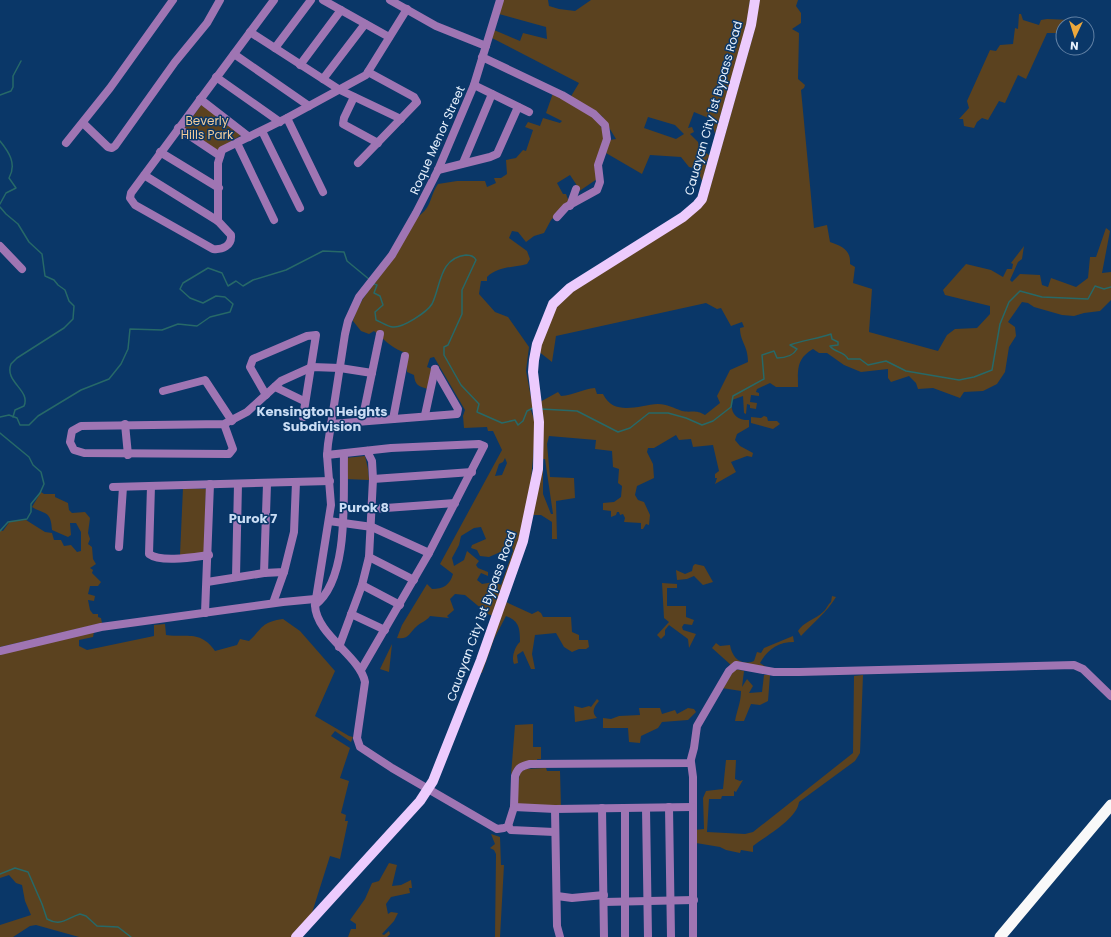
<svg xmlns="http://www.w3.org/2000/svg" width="1111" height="937" font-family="Poppins,sans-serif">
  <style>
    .green { fill: #5b421f; fill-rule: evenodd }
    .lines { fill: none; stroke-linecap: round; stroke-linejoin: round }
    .stream { stroke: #276968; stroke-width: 1.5 }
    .minor { stroke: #9f75b3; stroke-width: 8 }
    .major { stroke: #eccbfd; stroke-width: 10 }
    .highway { stroke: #f9f9f9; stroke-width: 11 }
    .labels { text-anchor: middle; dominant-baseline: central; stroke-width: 3; stroke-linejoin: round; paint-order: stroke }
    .street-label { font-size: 12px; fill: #e7f1fd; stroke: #0a3768 }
    .park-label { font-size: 12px; fill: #f1cb98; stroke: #0a3768 }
    .neighbourhood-label { font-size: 13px; font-weight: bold; fill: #caddf4; stroke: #0a3768 }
  </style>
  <rect width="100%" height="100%" fill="#0a3768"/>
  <g class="green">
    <path d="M503 0H548L549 6 559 9 575 11 591 0H750L747 25 715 134 711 119 694 112 688 128 692 127 694 132 690 134 698 142 699 147 710 156 707 159 703 183 697 169 689 167 681 157 650 155 642 174 606 153 610 140 616 139 602 116 570 98 579 83 492 38 494 30 520 41 523 33 547 39 546 27 499 14ZM648 117 675 125 684 134 676 139 644 128Z"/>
    <path d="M757 0H798L796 6 801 13V23L792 29 799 33 798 79 805 85 804 88 801 90 814 228 827 225 830 242C842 246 851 250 850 264L855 267 853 283 872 289 869 332 938 351 947 335 955 329 977 328 990 314V306L945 295 943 290 966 264 991 270 1003 277 1007 269H1012L1013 264 1011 263 1024 246 1022 259 1018 262 1010 280 1012 282 1020 274 1040 275 1042 285 1048 287 1051 278 1076 287 1088 278 1090 257H1096L1106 228 1110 231 1102 273 1111 272V300L1100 311 1084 313 1074 316 1062 315 1034 307 1028 303 1022 302 1008 322 1015 327 1016 336 1009 347 1005 372 997 384 983 391 964 392 960 398 933 388 918 389 916 383 909 376 891 382 888 378V369L861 372 844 365 827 353H819L813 349C796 359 798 370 798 387H776L770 383 757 389 756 392 759 393V396L751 395 750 402 757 403 756 409 750 408V405L747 404 746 414 744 413 743 396 732 400C730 413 736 420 749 420V427L737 434 735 440 740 446 753 453 752 457 747 456 731 462 736 472 715 484 717 478H715V474L719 471 713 445 693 447 691 439 679 440 676 435 654 448H648L647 452 653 464 654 478 637 486 635 495 638 500 644 502 650 515 649 525 646 524 643 529H641V523L624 522 625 518 623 514 620 515 619 512H617L616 515 611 517V511L603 510V503L614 502 621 497 622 486 618 483 619 469 613 467 612 451 595 449 596 440 549 436 547 444 550 477 574 478 575 498 556 501 557 539H552V522L541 515H532L539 409 530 408 536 424 528 513 494 616 484 613 483 610 465 595 455 594 450 599 454 610 447 616 449 618 430 616C427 621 421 622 417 626 409 633 409 640 397 638L402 625 427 584 432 589C443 589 450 585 453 574L440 564 502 450 493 431H488L487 427 464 428 463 416 465 410 434 357 430 358 427 367 432 369 428 389C418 386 415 385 414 375L407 372V353C393 350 385 340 374 331L369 334 361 331 353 321C359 299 374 285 387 267 399 252 406 235 416 220 419 215 423 213 426 209 431 203 432 192 438 184L457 181H485L487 187 496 183 494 178H501L507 174 506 160 516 158 523 150 526 151 533 130 525 127 528 122 540 126 543 118 560 123 562 121 546 113 553 93 596 119 605 133 597 179 578 192 576 184 570 175 557 183 563 194H566L569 202 551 220 544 233 534 236 526 242 518 232 512 231 509 238 527 251 530 259 527 264C512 268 499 266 487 277V281H481L479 294 495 312 508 317 529 347 526 371 532 403 540 402 558 392 561 396C574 395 583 389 595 388L597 394H603C614 417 639 405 658 404 667 404 674 408 682 411 692 413 695 409 705 415L720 403 717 396 730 370 748 362C748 345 740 342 740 328L744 327 742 322 731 326 721 308 717 309 706 303 556 336 552 362 538 351 555 309 572 291 701 207 710 188 754 32ZM505 458 507 463 502 475 495 476 499 464 503 462ZM543 459H545L553 514H551L543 494ZM481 527 486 539 472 545 471 548 477 550 480 556 489 557 512 547 513 551 501 585 494 582 482 584 477 580 481 573 488 576V572L478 568 476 565 479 561 467 551 464 560 454 566 452 558 459 545 461 536 474 528Z"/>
    <polygon points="1019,14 1021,14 1023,20 1039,25 1041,20 1047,19 1071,20 1071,24 1063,24 1063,33 1047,33 1026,79 1018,75 1005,103 999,101 988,120 982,118 977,122 974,128 964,126 963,119 959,119 969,108 967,101 990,50 996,51 1000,45 1013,44 1015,28 1018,29"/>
    <polygon points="202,104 243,134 223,146 220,154 183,130"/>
    <polygon points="764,416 767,417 768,421 777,421 780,424 773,429 751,423 751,417 761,418"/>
    <polygon points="365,456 368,469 369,480 345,479 345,458"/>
    <polygon points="183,488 206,489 204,555 180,555"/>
    <path d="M41 492 44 494H55V497L68 503 69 510 72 513 85 512 90 518 88 533 90 539 88 544 92 547 93 559 96 564 90 568 93 570 92 573 101 582 98 586H90L88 594 95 596 94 601 88 600 90 610 93 614H98V617L101 618 102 623 0 647V530L3 531 10 521 26 520 45 532 52 533 54 540H61L64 546 71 545 77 552 81 551V532L76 523H70L71 535 68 537 52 530C51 510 45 515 32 507Z"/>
    <polygon points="695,564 704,566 713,582 703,585 694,576 687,579 677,580 676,570 685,574 692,571 693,566"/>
    <polygon points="662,583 677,584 677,588 667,588 667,606 686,606 686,617 694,620 692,625 684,624 682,627 683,630 696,634 689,648 688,639 669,625 665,630 665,635 661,639 657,635 669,622 664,618"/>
    <path d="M832 596 836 597C826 613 814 622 801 636L798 631C803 622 816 619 823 612 827 609 827 605 831 602Z"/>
    <path d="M506 602 532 614 538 611 541 613 543 617H571L572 632 579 635V640H588L589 647 586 649H579L572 652 564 647 556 633 535 635 532 654 535 669H531L523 651 517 655 518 663 514 664C511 658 515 646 520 642 520 628 519 621 506 616L494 639 482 673 479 672Z"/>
    <path d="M283 619 300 631 335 671 315 716 349 736 353 737 351 742 335 731 331 736 350 748 340 778 349 781 341 813 346 815 345 821H348L340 859 330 856 311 916 293 937H79L36 925 30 926 13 937H0V925L31 915 25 901 22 885 16 883 9 875 0 878V652L94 632 93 637 79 640V646L87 650 154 636V625L165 624 166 635C188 638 200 630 215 651L237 645 240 639 249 641C263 628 261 622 283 619Z"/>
    <path d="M793 636 794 642C778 642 768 649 760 663L769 669 731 665 712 648 716 643 720 646 730 645C732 658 741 666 754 661L757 652 761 653 764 648Z"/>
    <polygon points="392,644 389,672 380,669"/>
    <path d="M735 669 744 671 742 687 747 679 753 686 749 693 762 692 764 675H770L768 701 760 705 751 704 744 721H735C737 710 741 702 741 691L722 688Z"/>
    <path d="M863 675 860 753 855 761 799 802C797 819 766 836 753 846V852L741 850 740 853 726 850 720 847 696 843 694 830 704 829 703 798 706 791 723 789 726 760H736L735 779 740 781 743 780 736 792 734 791V796H722L721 799H709L707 832 745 834 753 832 853 753 854 676Z"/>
    <path d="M597 699 599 701C594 707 591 712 597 718L575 722 574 706 582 708 589 706 591 707Z"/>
    <polygon points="639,708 660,708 662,714 675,710 677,714 688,708 694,709 696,712 688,720 662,722 658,728 641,736 640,743 629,742 628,728 603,728 603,718 611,719 619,716 640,715"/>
    <polygon points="533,724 533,747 541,747 541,759 537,759 538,764 515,767 511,775 515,725"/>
    <polygon points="546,768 547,771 560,771 561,807 515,807 520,772 526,769"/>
    <polygon points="491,834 500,837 501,865 504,865 500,937 495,937 496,854 494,850 490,848 495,844"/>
    <polygon points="389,863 397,865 392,886 401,885 411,880 412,888 409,888 410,893 391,897 386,904 388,914 391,912 398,913 394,921 382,934 384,935 389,931 390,934 387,937 348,937 351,929 356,929 356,924 350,920 365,899 372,883 379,881"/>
  </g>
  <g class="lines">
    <g class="stream">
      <polyline points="0,95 11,91 13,87 13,76 21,61"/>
      <path d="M0 141C9 152 17 164 9 178L16 188 6 193 0 204"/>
      <path d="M0 207 6 214 18 224 29 242 42 254 45 276 54 280 58 285 65 290 69 301 74 306 73 319 64 328 17 358 11 364C4 382 31 390 24 406L15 410 13 417"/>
      <path d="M374 284 377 285 374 293 380 296 383 305 375 312 376 320C381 322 388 327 393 327 403 328 427 312 432 304 441 286 439 258 466 255 471 255 474 256 476 260L462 290V314L448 345 444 347V355L461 385 479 404 477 412 502 423 515 420 518 425 523 421 527 411 533 408"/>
      <path d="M541 409 577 411 618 432 630 428 649 413H668L686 418 702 425 713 421 731 407 733 396 764 379 762 355 774 351 777 358C785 358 793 356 797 349L790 345C803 340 817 339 831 334L832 339 838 342V345L830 346C835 353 844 351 848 359H860L868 365 886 361 906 371 959 380 974 377 992 370 1000 324 1009 302 1020 291 1042 297 1088 299 1095 286 1104 289 1111 287"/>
      <polyline points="0,417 9,415 17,418 20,425 29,425 38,416 81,390 109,379 121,364 128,349 130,329 162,330 178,324 197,326 210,317 230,312 233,304 225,297 216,296 203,303 190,298 180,289 183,283 208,268 222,273 228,286 236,281 243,286 253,280 286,270 323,251 344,252 347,261 370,280"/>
      <polyline points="0,433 29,457 33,465 41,472 44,484 40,493 31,504 31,512 27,519 8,522 0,531"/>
      <path d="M0 874 15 868 28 872 42 904 47 919C61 927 67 918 80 914L86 916 97 926 118 927 131 937"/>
    </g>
    <g class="minor">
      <polyline points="323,0 389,37"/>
      <polyline points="390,0 436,26 486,46"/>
      <path d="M500 0 474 85 438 170 416 213 392 255 359 297 348 321 345 334 328 444 327 455 331 505 315 605C316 635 360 656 365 682L357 738 360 747 392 768 497 829 504 828 508 826 514 807 515 776C518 767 522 766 530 764L690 763 694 748 697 726 729 671 736 665 774 672H799L1074 665 1083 669 1111 696"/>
      <polyline points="250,32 340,90 401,119"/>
      <polyline points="275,48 311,0"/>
      <polyline points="234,54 309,106"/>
      <polyline points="482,57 562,95 594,114 605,125 607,139 598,165 600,182 597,190 566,207 557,217"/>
      <polyline points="300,65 341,10"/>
      <polyline points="216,77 280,122"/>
      <polyline points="323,79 365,24"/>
      <polyline points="474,85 529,112"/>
      <polyline points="354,97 344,118 343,124 378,143"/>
      <polyline points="200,99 249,137"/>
      <polyline points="287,118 323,192"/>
      <polyline points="83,123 108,147 112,148 115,146 175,62 207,23 220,0"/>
      <polyline points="178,128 220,156"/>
      <polyline points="262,131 300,208"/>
      <polyline points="66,143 110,88 173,0"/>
      <polyline points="237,143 274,220"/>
      <polyline points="160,152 219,188"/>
      <polyline points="358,163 417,102 414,97 368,72"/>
      <polyline points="463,163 492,94"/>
      <polyline points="438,170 490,157 497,154 518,107"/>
      <path d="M144 175 218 221 231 235C232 246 222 250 213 249L135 205 130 198 131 193 274 0"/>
      <polyline points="570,206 576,189"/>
      <polyline points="218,221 218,163 222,150 287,118 366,75 407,9"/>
      <polyline points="0,246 22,269"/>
      <polyline points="275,387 304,401"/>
      <polyline points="163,391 205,380 232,421"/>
      <polyline points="266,395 250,367 253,359 307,336 316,335 303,417"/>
      <polyline points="425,415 435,369"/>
      <polyline points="393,419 405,356"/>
      <polyline points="362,421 380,334"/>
      <polyline points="125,424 128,455"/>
      <polyline points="224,424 233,449 229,454 84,453 74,450 70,442 72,431 81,426 224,424 247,412 281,381 312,367 340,368 372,373"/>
      <polyline points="331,424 457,414 458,409 435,369"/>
      <polyline points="327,455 391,448 479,444 484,446 429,553 361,670"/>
      <polyline points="373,479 472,472"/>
      <path d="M151 486 149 554C161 563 194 557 209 555"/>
      <polyline points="113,487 330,481"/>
      <polyline points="372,509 455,503"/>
      <polyline points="329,521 372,527 429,553"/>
      <polyline points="119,547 123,487"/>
      <polyline points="369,557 414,580"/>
      <polyline points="264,573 267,484"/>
      <polyline points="236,577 238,484"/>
      <polyline points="207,582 264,573 284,572 294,532 296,482"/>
      <polyline points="362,585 400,605"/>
      <polyline points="273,603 284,572"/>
      <path d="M315 605C350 579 343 494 344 454"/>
      <polyline points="205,613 210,484"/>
      <polyline points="351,614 385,630"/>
      <polyline points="339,647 362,585 369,557 373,479 372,461 367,451"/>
      <polyline points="0,651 101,627 283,602 315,599"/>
      <polyline points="691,762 693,777 693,937"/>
      <polyline points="514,807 555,809 692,807"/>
      <polyline points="669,807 671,937"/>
      <polyline points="602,808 604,937"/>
      <polyline points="625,808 625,937"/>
      <polyline points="646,808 648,937"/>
      <polyline points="555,809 557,926 560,937"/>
      <polyline points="508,826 511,830 554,832"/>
      <polyline points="557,896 572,898 604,895"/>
      <polyline points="604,902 694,900"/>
    </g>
    <polyline class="major" points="296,937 420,801 433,781 481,660 523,541 538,469 539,422 533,372 534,360 537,344 553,304 570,288 683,217 697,205 702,199 751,25 755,0"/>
    <polyline class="highway" points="1000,937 1111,805"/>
  </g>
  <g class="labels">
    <g class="street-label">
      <text transform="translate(713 108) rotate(-74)">Cauayan City 1st Bypass Road</text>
      <text transform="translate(437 140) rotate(-66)">Roque Menor Street</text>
      <text transform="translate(481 616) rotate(-70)">Cauayan City 1st Bypass Road</text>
    </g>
    <g class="park-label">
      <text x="207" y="120">Beverly<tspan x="207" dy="14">Hills Park</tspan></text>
    </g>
    <g class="neighbourhood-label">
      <text x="322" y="411">Kensington Heights<tspan x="322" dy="15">Subdivision</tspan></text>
      <text x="364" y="507">Purok 8</text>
      <text x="253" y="518">Purok 7</text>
    </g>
  </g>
  <g transform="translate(1075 36) rotate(184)"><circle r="19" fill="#0a3768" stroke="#6281a4"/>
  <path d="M0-3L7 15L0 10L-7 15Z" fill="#eda83c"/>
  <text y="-6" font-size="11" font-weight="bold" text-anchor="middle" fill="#e7f1fd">N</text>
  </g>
</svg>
